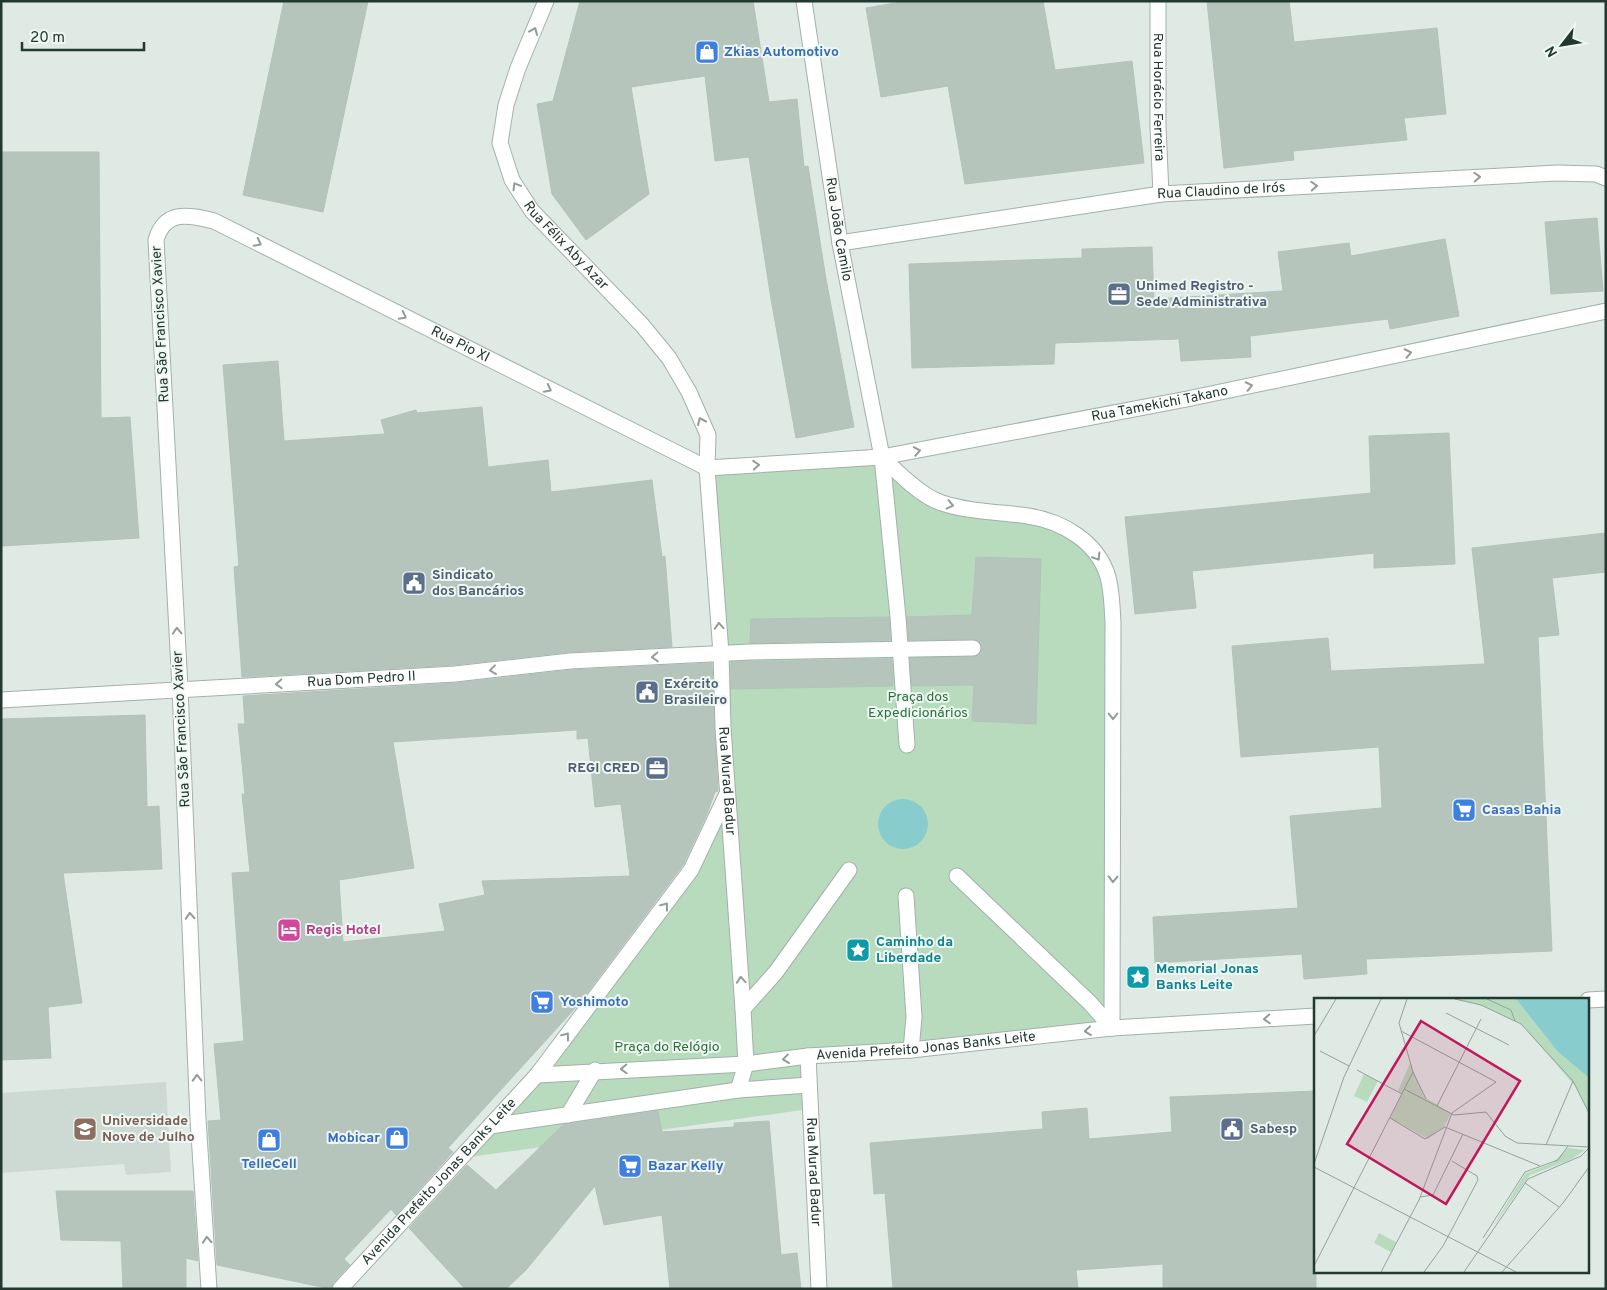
<svg xmlns="http://www.w3.org/2000/svg" width="1607" height="1290" font-family="Overpass,sans-serif">
  <style>
    .built { fill: #cddad3 }
    .green { fill: #b8dbbd }
    .water { fill: #88ccce }
    .building { fill: #b5c5bc; stroke: #b2c3ba; fill-rule: evenodd }
    .lines { fill: none; stroke-linecap: round; stroke-linejoin: round }
    .minor-casing { stroke: #a2b1aa; stroke-width: 17 }
    .minor { stroke: #fff; stroke-width: 15 }
    .oneway { stroke: #909c98 }
    .labels { text-anchor: middle; dominant-baseline: central; stroke-width: 4; stroke-linejoin: round; paint-order: stroke }
    .shop-label { font-size: 14px; font-weight: bold; fill: #366cbe; stroke: #eff7f2; text-anchor: start }
    .street-label { font-size: 14px; fill: #213930; stroke: #eff7f2 }
    .service-label { font-size: 14px; font-weight: bold; fill: #4e5e75; stroke: #eff7f2; text-anchor: start }
    .park-label { font-size: 14px; fill: #2c6f3d; stroke: #eff7f2 }
    .hotel-label { font-size: 14px; font-weight: bold; fill: #b23c85; stroke: #eff7f2; text-anchor: start }
    .culture-label { font-size: 14px; font-weight: bold; fill: #0d838f; stroke: #eff7f2; text-anchor: start }
    .education-label { font-size: 14px; font-weight: bold; fill: #785e54; stroke: #eff7f2; text-anchor: start }
    .inset-road { fill: none; stroke: #93a39c; stroke-width: 1 }
    .view { fill: #c2185b; fill-opacity: 0.15; stroke: #c2185b; stroke-width: 2.5 }
    .inset-edge { fill: none; stroke: #213930; stroke-width: 2.5 }
  </style>
  <rect width="100%" height="100%" fill="#dfeae4"/>
  <polygon class="built" points="166,1082 171,1172 126,1175 124,1164 1,1173 1,1093"/>
  <polygon class="green" points="881,461 898,475 973,510 1073,534 1104,575 1107,597 1111,1027 805,1054 809,1109 463,1158 650,935 726,802 714,475"/>
  <circle class="water" cx="903" cy="824" r="25"/>
  <g class="building">
    <polygon points="284,1 368,1 323,212 243,195"/>
    <polygon points="580,1 753,1 769,102 797,99 804,167 808,166 826,279 854,427 796,438 771,299 749,157 715,161 705,76 631,87 649,194 586,240 552,194 537,104 553,101"/>
    <polygon points="907,1 1043,1 1055,70 1132,61 1144,163 965,184 948,86 881,97 866,8"/>
    <polygon points="1207,1 1289,1 1294,42 1437,28 1446,114 1404,118 1407,140 1293,151 1294,160 1224,168"/>
    <polygon points="1,152 99,152 101,418 130,417 139,538 1,546"/>
    <polygon points="1597,218 1603,291 1551,294 1545,222"/>
    <polygon points="1445,239 1459,316 1390,329 1388,319 1250,336 1251,357 1181,361 1179,339 1055,343 1054,364 912,368 909,264 1082,258 1082,249 1152,247 1154,299 1283,291 1278,252 1349,243 1351,256"/>
    <polygon points="278,361 284,441 385,434 381,420 416,410 417,413 482,407 488,467 548,460 551,492 652,480 662,557 665,556 672,647 569,652 454,665 242,677 234,567 239,566 223,365"/>
    <polygon points="1449,433 1455,564 1374,568 1374,553 1192,571 1196,608 1135,614 1125,517 1371,493 1369,436"/>
    <polygon points="1606,533 1606,572 1552,578 1559,635 1538,637 1552,951 1366,959 1367,974 1304,979 1302,954 1155,963 1153,917 1298,908 1290,816 1382,808 1379,747 1241,757 1232,646 1328,638 1331,671 1485,664 1472,548"/>
    <polygon points="976,557 1041,559 1036,724 972,721 974,685 912,686 910,658 973,657 981,652 981,644 973,639 909,640 907,617 972,615"/>
    <polygon points="889,617 890,640 750,643 751,619"/>
    <polygon points="892,659 893,686 731,689 731,662"/>
    <path d="M712 663 718 791 715 792 707 814 683 865 578 1005 448 1148 453 1152 396 1215 391 1209 344 1259 350 1265 333 1283 331 1289 217 1265 208 1121 221 1120 214 1044 244 1041 232 873 250 872 242 794H245L238 724H245L243 696 456 683 571 670ZM577 730V739L588 738 595 807 621 804 630 876 482 881 485 895 439 904 445 931 343 942 339 880 414 868 393 742Z"/>
    <polygon points="145,715 147,807 159,806 162,869 63,873 82,1003 48,1007 51,1058 1,1060 1,719"/>
    <polygon points="1316,1091 1316,1289 1163,1289 1163,1264 1076,1270 1078,1289 893,1289 885,1193 874,1194 870,1143 1043,1129 1042,1112 1087,1108 1089,1139 1172,1132 1170,1097"/>
    <polygon points="658,1111 662,1132 734,1127 734,1123 769,1121 781,1255 797,1253 801,1289 670,1289 662,1215 604,1225 595,1186 526,1270 506,1289 465,1289 409,1228 467,1165 496,1190 563,1125"/>
    <polygon points="56,1191 193,1191 198,1261 186,1258 186,1289 123,1289 121,1241 61,1240"/>
  </g>
  <g class="lines">
    <g class="minor-casing">
      <g id="minor">
        <path id="s1" d="M546 1 518 68 506 105 500 143 512 180 532 211 642 325 669 358 689 392 708 435 707 468 721 653 723 728 743 1009 746 1064 738 1090"/>
        <path id="s2" d="M804 1 840 243 882 457 898 617 907 745"/>
        <path id="s3" d="M1158 1V126L1161 194"/>
        <path id="s4" d="M840 243 1161 194 1557 173 1596 174 1606 178"/>
        <path d="M882 457C897 472 922 497 942 503 970 512 999 512 1028 516 1062 521 1098 542 1108 577 1112 592 1112 607 1113 622L1112 1028"/>
        <path id="s5" d="M707 468 882 457 1187 399 1606 311"/>
        <path id="s6" d="M1 700 455 674 570 661 750 652 973 648"/>
        <polyline points="957,876 1090,1003 1112,1028"/>
        <polyline points="906,896 914,1017 911,1050"/>
        <polyline points="1588,1000 1606,999"/>
        <polyline points="743,1009 776,972 849,870"/>
        <path id="s7" d="M808 1056 819 1289"/>
        <path id="s8" d="M537 1075 746 1064 808 1056 911 1050 1112 1028 1316 1016"/>
        <polyline points="568,1115 595,1070"/>
        <polyline points="490,1126 738,1090 809,1085"/>
        <path id="s9" d="M209 1289 198 1119 180 688 156 240C165 209 189 215 214 221L707 468"/>
        <path id="s10" d="M340 1289 537 1075 691 870 726 796"/>
      </g>
    </g>
    <use href="#minor" class="minor"/>
  </g>
  <defs><path id="oneway-chevron" d="M-2-3.5L2.5 0L-2 3.5" fill="none" stroke-width="1.6" stroke-linecap="round" stroke-linejoin="round" transform="scale(1.25)"/></defs>
  <g class="oneway">
    <use href="#oneway-chevron" transform="translate(534 31) rotate(-67)"/>
    <use href="#oneway-chevron" transform="translate(1477 177) rotate(-3)"/>
    <use href="#oneway-chevron" transform="translate(516 186) rotate(-121)"/>
    <use href="#oneway-chevron" transform="translate(1314 186) rotate(-3)"/>
    <use href="#oneway-chevron" transform="translate(258 243) rotate(27)"/>
    <use href="#oneway-chevron" transform="translate(403 316) rotate(27)"/>
    <use href="#oneway-chevron" transform="translate(1408 353) rotate(-12)"/>
    <use href="#oneway-chevron" transform="translate(1249 386) rotate(-12)"/>
    <use href="#oneway-chevron" transform="translate(548 389) rotate(27)"/>
    <use href="#oneway-chevron" transform="translate(701 421) rotate(-114)"/>
    <use href="#oneway-chevron" transform="translate(917 451) rotate(-11)"/>
    <use href="#oneway-chevron" transform="translate(756 465) rotate(-4)"/>
    <use href="#oneway-chevron" transform="translate(950 505) rotate(13)"/>
    <use href="#oneway-chevron" transform="translate(1097 557) rotate(58)"/>
    <use href="#oneway-chevron" transform="translate(719 626) rotate(-94)"/>
    <use href="#oneway-chevron" transform="translate(177 631) rotate(-93)"/>
    <use href="#oneway-chevron" transform="translate(655 657) rotate(177)"/>
    <use href="#oneway-chevron" transform="translate(493 670) rotate(173)"/>
    <use href="#oneway-chevron" transform="translate(279 684) rotate(177)"/>
    <use href="#oneway-chevron" transform="translate(1113 716) rotate(90)"/>
    <use href="#oneway-chevron" transform="translate(1113 879) rotate(91)"/>
    <use href="#oneway-chevron" transform="translate(665 906) rotate(-53)"/>
    <use href="#oneway-chevron" transform="translate(190 916) rotate(-93)"/>
    <use href="#oneway-chevron" transform="translate(741 980) rotate(-94)"/>
    <use href="#oneway-chevron" transform="translate(1267 1019) rotate(177)"/>
    <use href="#oneway-chevron" transform="translate(1088 1031) rotate(174)"/>
    <use href="#oneway-chevron" transform="translate(566 1036) rotate(-53)"/>
    <use href="#oneway-chevron" transform="translate(786 1059) rotate(173)"/>
    <use href="#oneway-chevron" transform="translate(624 1069) rotate(178)"/>
    <use href="#oneway-chevron" transform="translate(197 1078) rotate(-92)"/>
    <use href="#oneway-chevron" transform="translate(207 1240) rotate(-93)"/>
  </g>
  <defs>
    <g id="shop-square" transform="scale(1.25)"><rect x="-9" y="-9" width="18" height="18" rx="4" fill="#3f7fe0" stroke="#eff7f2"/><path d="M-5-2.5h2.3a2.7 3.5 0 0 1 5.4 0H5L5.5 6h-11ZM-1.5-2.5h3a1.5 2.3 0 0 0-3 0Z" fill="#fff"/></g>
    <g id="office-square" transform="scale(1.25)"><rect x="-9" y="-9" width="18" height="18" rx="4" fill="#5c6f8a" stroke="#eff7f2"/><path d="M-6-3h4V-5.5h4V-3h4V5H-6ZM-1-4.5V-3h2v-1.5ZM-6 0V1H6V0Z" fill="#fff"/></g>
    <g id="civic-square" transform="scale(1.25)"><rect x="-9" y="-9" width="18" height="18" rx="4" fill="#5c6f8a" stroke="#eff7f2"/><path d="M-.6-6.5H3V-4.5H.6V-3L4-1V1h2V6H-6V1h2V-1L-.6-3ZM-1.2 2.5V6h2.4V2.5Z" fill="#fff"/></g>
    <g id="supermarket-square" transform="scale(1.25)"><rect x="-9" y="-9" width="18" height="18" rx="4" fill="#3f7fe0" stroke="#eff7f2"/><path d="M-6-5.5h2.5l.6 2H6L4.5 2H-2.5L-4.4-4H-6ZM-1.5 3.2a1.3 1.3 0 1 0 .1 0ZM3 3.2a1.3 1.3 0 1 0 .1 0Z" fill="#fff"/></g>
    <g id="hotel-square" transform="scale(1.25)"><rect x="-9" y="-9" width="18" height="18" rx="4" fill="#d1479c" stroke="#eff7f2"/><path d="M-6-4.5h1.5V1H6V5H4.5V3h-9V5H-6ZM-4 0a1.8 1.8 0 1 1 3.6 0ZM.5 0V-2.5h3Q6-2.5 6 0Z" fill="#fff"/></g>
    <g id="sight-square" transform="scale(1.25)"><rect x="-9" y="-9" width="18" height="18" rx="4" fill="#0f9aa8" stroke="#eff7f2"/><path d="M0-6L1.8-2.2L6-1.7L2.9 1.2L3.7 5.4L0 3.3L-3.7 5.4L-2.9 1.2L-6-1.7L-1.8-2.2Z" fill="#fff"/></g>
    <g id="university-square" transform="scale(1.25)"><rect x="-9" y="-9" width="18" height="18" rx="4" fill="#8d6e63" stroke="#eff7f2"/><path d="M0-5L7-2L0 1L-7-2ZM-4 1L0 2.5L4 1V4Q0 6-4 4Z" fill="#fff"/></g>
  </defs>
  <g fill-rule="evenodd">
    <use href="#shop-square" x="707" y="52"/>
    <use href="#office-square" x="1119" y="294"/>
    <use href="#civic-square" x="414" y="583"/>
    <use href="#civic-square" x="647" y="692"/>
    <use href="#office-square" x="657" y="768"/>
    <use href="#supermarket-square" x="1464" y="810"/>
    <use href="#hotel-square" x="289" y="930"/>
    <use href="#sight-square" x="858" y="950"/>
    <use href="#sight-square" x="1138" y="977"/>
    <use href="#supermarket-square" x="542" y="1002"/>
    <use href="#university-square" x="85" y="1129"/>
    <use href="#civic-square" x="1232" y="1129"/>
    <use href="#shop-square" x="397" y="1138"/>
    <use href="#shop-square" x="269" y="1140"/>
    <use href="#supermarket-square" x="630" y="1166"/>
  </g>
  <g class="labels">
    <g class="shop-label">
      <text x="724" y="52">Zkias Automotivo</text>
      <text x="1482" y="810">Casas Bahia</text>
      <text x="560" y="1002">Yoshimoto</text>
      <text x="380" y="1138" text-anchor="end">Mobicar</text>
      <text x="269" y="1164" text-anchor="middle">TelleCell</text>
      <text x="648" y="1166">Bazar Kelly</text>
    </g>
    <g class="street-label">
      <text stroke="none"><textPath href="#s3" startOffset="96">Rua Horácio Ferreira</textPath></text>
      <text stroke="none"><textPath href="#s4" startOffset="385">Rua Claudino de Irós</textPath></text>
      <text stroke="none"><textPath href="#s2" startOffset="231">Rua João Camilo</textPath></text>
      <text stroke="none"><textPath href="#s1" startOffset="274">Rua Félix Aby Azar</textPath></text>
      <text transform="translate(161 324) rotate(-93)">Rua São Francisco Xavier</text>
      <text stroke="none"><textPath href="#s9" startOffset="1396">Rua Pio XI</textPath></text>
      <text stroke="none"><textPath href="#s5" startOffset="458">Rua Tamekichi Takano</textPath></text>
      <text stroke="none"><textPath href="#s6" startOffset="361">Rua Dom Pedro II</textPath></text>
      <text transform="translate(182 729) rotate(-93)">Rua São Francisco Xavier</text>
      <text stroke="none"><textPath href="#s1" startOffset="860">Rua Murad Badur</textPath></text>
      <text stroke="none"><textPath href="#s8" startOffset="390">Avenida Prefeito Jonas Banks Leite</textPath></text>
      <text stroke="none"><textPath href="#s7" startOffset="116">Rua Murad Badur</textPath></text>
      <text stroke="none"><textPath href="#s10" startOffset="146">Avenida Prefeito Jonas Banks Leite</textPath></text>
    </g>
    <g class="service-label">
      <text x="1136" y="286">Unimed Registro -<tspan x="1136" dy="16">Sede Administrativa</tspan></text>
      <text x="432" y="575">Sindicato<tspan x="432" dy="16">dos Bancários</tspan></text>
      <text x="664" y="684">Exército<tspan x="664" dy="16">Brasileiro</tspan></text>
      <text x="640" y="768" text-anchor="end">REGI CRED</text>
      <text x="1250" y="1129">Sabesp</text>
    </g>
    <g class="park-label">
      <text x="918" y="697">Praça dos<tspan x="918" dy="16">Expedicionários</tspan></text>
      <text x="667" y="1047">Praça do Relógio</text>
    </g>
    <g class="hotel-label">
      <text x="306" y="930">Regis Hotel</text>
    </g>
    <g class="culture-label">
      <text x="876" y="942">Caminho da<tspan x="876" dy="16">Liberdade</tspan></text>
      <text x="1156" y="969">Memorial Jonas<tspan x="1156" dy="16">Banks Leite</tspan></text>
    </g>
    <g class="education-label">
      <text x="102" y="1121">Universidade<tspan x="102" dy="16">Nove de Julho</tspan></text>
    </g>
  </g>
  <g transform="translate(1314 998)">
    <rect width="275" height="275" fill="#dfeae4"/>
    <path d="M140 1H202L244 54 274 79 275 116 261 88 207 26 167 7ZM96 65 110 99 137 115 130 129 114 141 76 120 88 96 84 93ZM50 76 64 83 53 104 40 98ZM254 150 271 152 256 162 216 177 178 230 211 176 238 165ZM65 235 82 244 77 254 60 245Z" fill="#b8dbbd"/>
    <path d="M202 1H275V85L274 79 244 54Z" fill="#88ccce"/>
    <path class="inset-road" d="M93 1 85 25 99 74 112 101M141 1 167 7 207 26 259 83 275 115M173 1 197 12 201 23M132 15 195 47M87 33 182 84 138 115M0 38 22 1M6 53 35 68M43 72 88 96M90 91 140 117 172 114 191 138 203 145 275 149M123 108 167 21M76 120 111 141 131 129 226 168M232 147 259 83M0 166 30 79 67 1M0 169 202 274M211 185 245 209M106 199 119 197 149 136M169 240 211 174 244 162 254 148M0 268 99 74M67 274 105 202 138 115M110 274 129 248 164 182 163 178 138 163M150 274 214 181 267 158 275 150M188 274 249 205 275 169"/>
    <path class="view" d="M107 23 206 83 132 206 33 146Z"/>
    <rect width="275" height="275" class="inset-edge"/>
  </g>
  <rect width="1607" height="1290" fill="none" stroke="#213930" stroke-width="5"/>
  <g transform="translate(1562 45) rotate(239)" stroke="#eff7f2" stroke-width="4" paint-order="stroke">
  <path d="M0-4L9 19L0 12L-9 19Z" fill="#213930"/>
  <text y="-8" font-size="14" font-weight="bold" text-anchor="middle" fill="#213930">N</text>
  </g>
  <path d="M22 42v8h122v-8" fill="none" stroke="#213930" stroke-width="2.5"/>
  <text x="30" y="42" font-size="15" fill="#213930" stroke="#eff7f2" stroke-width="4" paint-order="stroke">20 m</text>
</svg>
